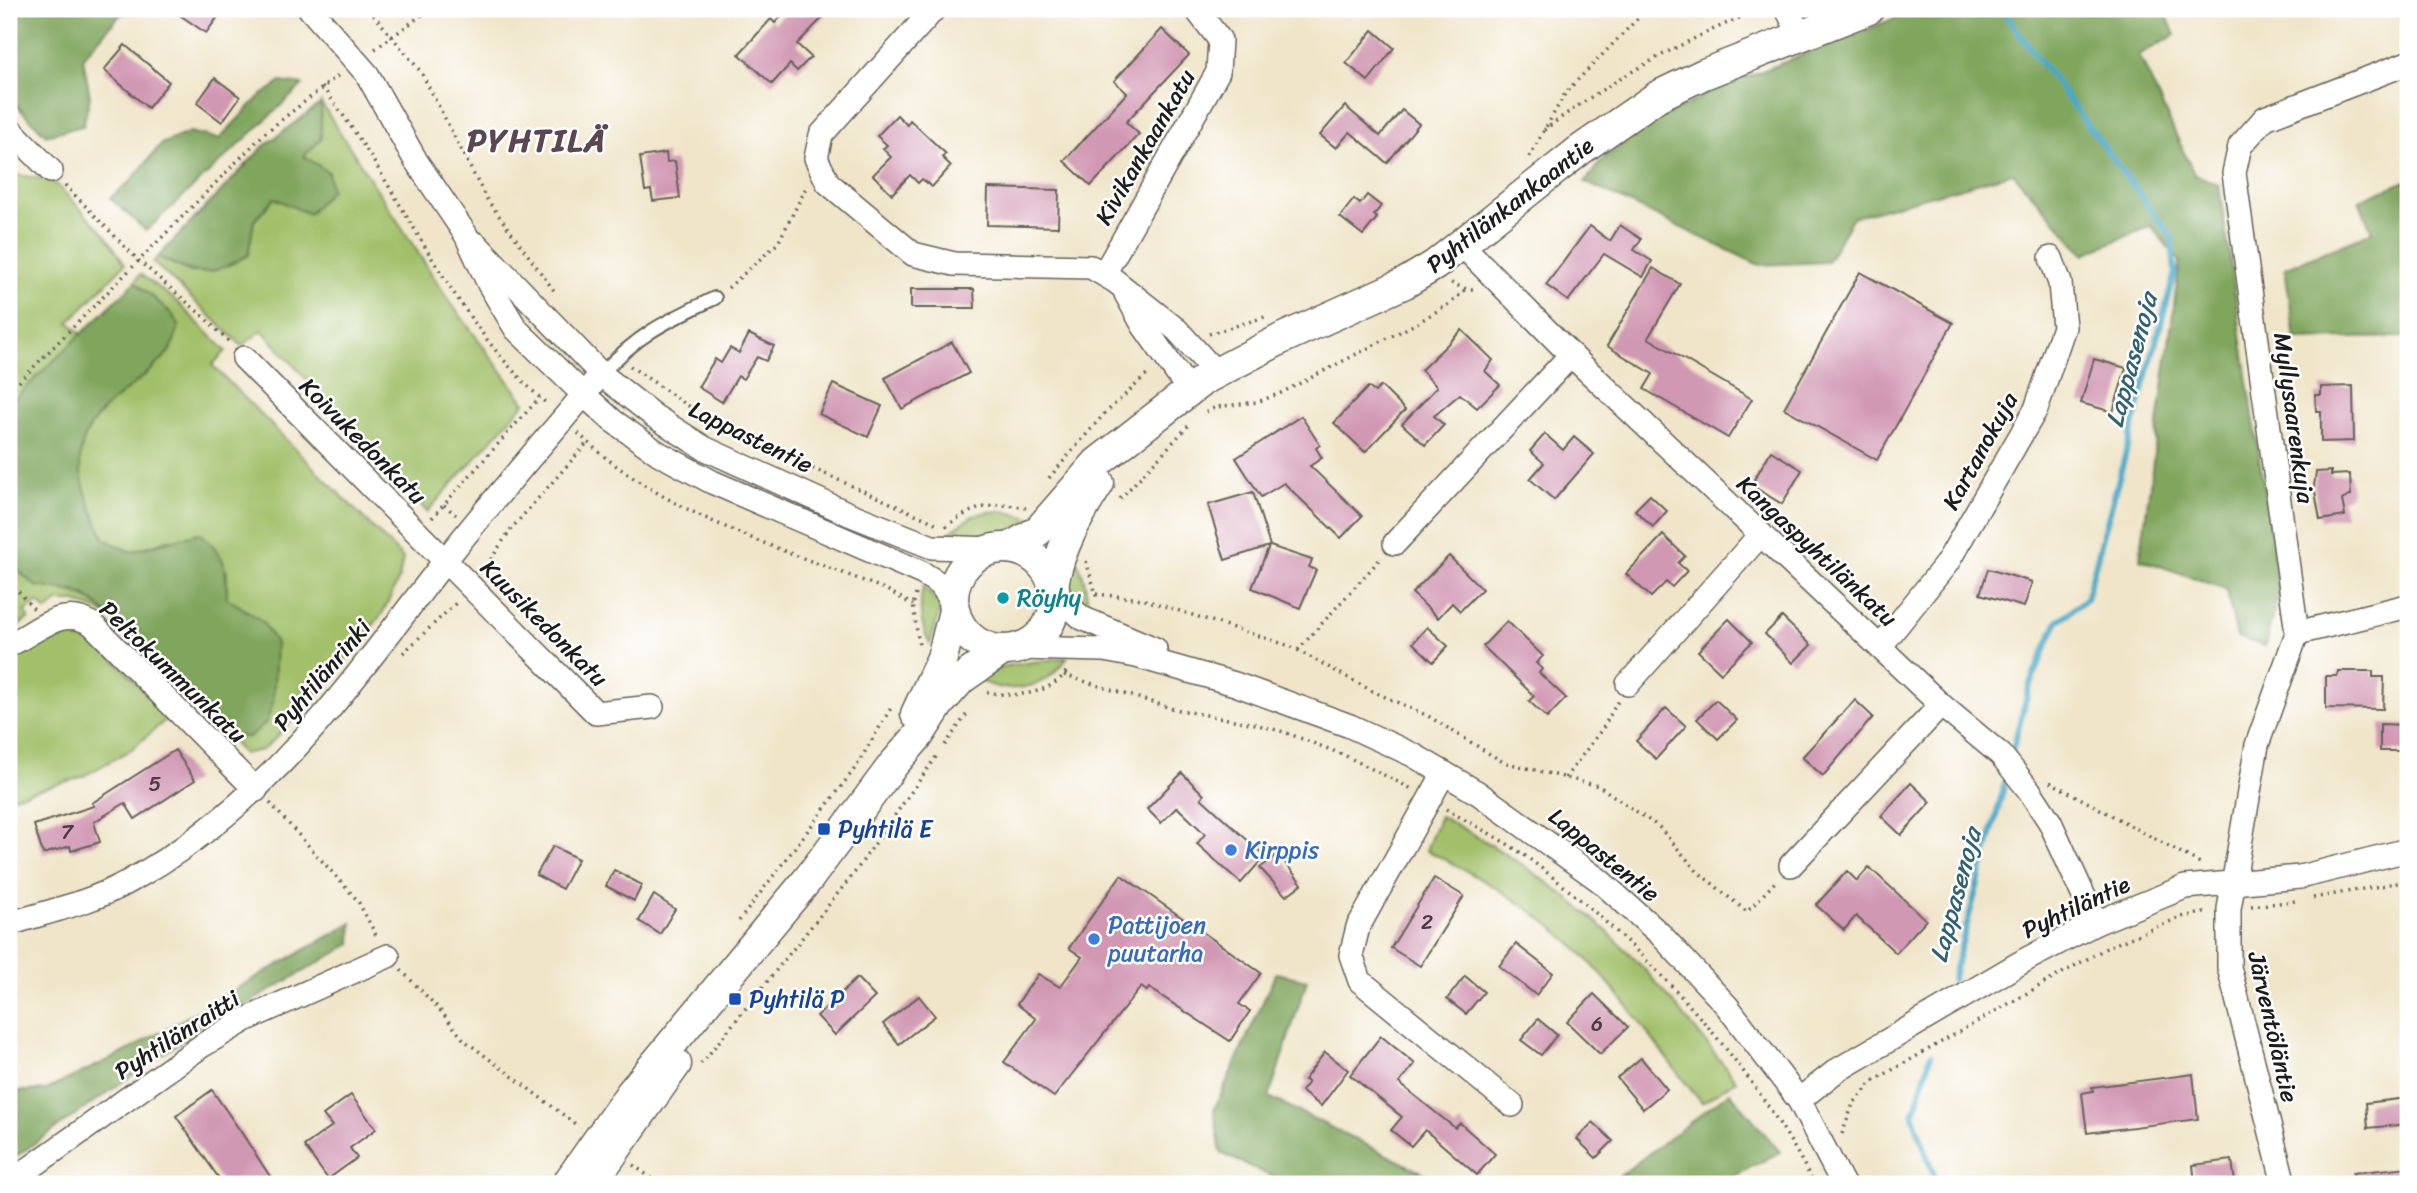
<svg xmlns="http://www.w3.org/2000/svg" width="2417" height="1193" font-family="Sriracha,sans-serif">
  <style>
    .green { fill: #a1c069; stroke: #5e6e42; stroke-width: 2 }
    .forest { fill: #80a65d; stroke: #4e613c; stroke-width: 2 }
    .lines { fill: none; stroke-linecap: round; stroke-linejoin: round }
    .stream { stroke: #49a8c8; stroke-width: 6 }
    .building { fill: #d198b3 }
    .service-casing { stroke: #666259; stroke-width: 16 }
    .minor-casing { stroke: #666259; stroke-width: 26 }
    .tertiary-casing { stroke: #666259; stroke-width: 33 }
    .path { stroke: #666259; stroke-width: 3.5; stroke-dasharray: 2 5; stroke-linecap: butt }
    .service { stroke: #fff; stroke-width: 12 }
    .minor { stroke: #fff; stroke-width: 23 }
    .tertiary { stroke: #fff; stroke-width: 30 }
    .culture-dot { fill: #0f9aa8; stroke: #fff; stroke-width: 2.5 }
    .transit-dot { fill: #1a4fb4; stroke: #fff; stroke-width: 2.5 }
    .shop-dot { fill: #3f7fe0; stroke: #fff; stroke-width: 2.5 }
    .labels { text-anchor: middle; dominant-baseline: central; stroke-width: 5; stroke-linejoin: round; paint-order: stroke }
    .number-label { font-size: 21px; fill: #493b42 }
    .street-label { font-size: 24px; fill: #1c1c1c; stroke: #fff }
    .culture-label { font-size: 24px; fill: #0d838f; stroke: #fff; text-anchor: start }
    .transit-label { font-size: 24px; fill: #164399; stroke: #fff; text-anchor: start }
    .shop-label { font-size: 24px; fill: #366cbe; stroke: #fff; text-anchor: start }
    .water-label { font-size: 26px; font-style: italic; fill: #326272; stroke: #fff }
    .district-label { font-size: 32px; font-weight: bold; letter-spacing: 2px; fill: #5b4751; stroke: #fff }
  </style>
  <rect width="100%" height="100%" fill="#fff"/>
  <filter id="ink" filterUnits="userSpaceOnUse"><feTurbulence type="fractalNoise" baseFrequency=".0143" numOctaves="2"/><feDisplacementMap in="SourceGraphic" scale="14" xChannelSelector="R" yChannelSelector="G"/><feConvolveMatrix kernelMatrix="1 2 1 2 8 2 1 2 1" color-interpolation-filters="sRGB"/></filter>
  <filter id="wash" filterUnits="userSpaceOnUse"><feTurbulence type="fractalNoise" baseFrequency=".00686" numOctaves="4" result="noise"/><feDisplacementMap in="SourceGraphic" scale="28" xChannelSelector="R" yChannelSelector="G"/><feGaussianBlur stdDeviation="1.57" result="paint"/><feColorMatrix in="noise" values="0 0 0 0 0 0 0 0 0 0 0 0 0 0 0 0 0 1.4 0 .05"/><feComposite in="paint" operator="in"/></filter>
  <g filter="url(#wash)">
    <rect width="100%" height="100%" fill="#f0e5c9"/>
    <g class="green">
      <polygon points="321,103 448,299 525,403 427,512 262,330 242,346 153,262 158,257 192,273 248,255 254,221 274,198 328,172 303,156 321,139"/>
      <path d="M9 174 47 179 56 184 105 234 125 264 69 322 79 331 109 392 169 352 179 325 171 313 135 282 140 274 175 300 226 351 212 365 403 558 399 579 382 614 332 677 274 740 262 750 243 754 228 736 249 737 262 621 227 598V571L170 539 130 552 104 539 100 529 57 588C79 594 91 598 107 615L76 602H58L46 611 38 602 25 612 29 618 9 633V627L19 622 9 624Z"/>
      <path d="M1004 511 1033 519C1003 538 980 541 945 536L971 517 986 512Z"/>
      <path d="M1071 552C1084 571 1088 588 1087 610 1066 592 1067 577 1071 552Z"/>
      <path d="M923 586 941 606 930 644C920 626 919 605 923 586Z"/>
      <path d="M60 631C102 633 140 689 168 718L132 749 82 777 9 798V657L43 635Z"/>
      <path d="M1067 657C1050 689 1004 698 975 677L1006 666Z"/>
      <path d="M1440 816C1504 850 1566 891 1618 942 1661 984 1698 1034 1736 1080L1702 1103C1661 1055 1629 1002 1585 957 1543 912 1481 877 1426 850Z"/>
    </g>
    <g class="forest">
      <polygon points="9,9 142,9 121,14 83,57 90,97 83,126 46,135 9,98"/>
      <polygon points="1918,9 2164,9 2175,35 2139,55 2194,174 2219,185 2279,591 2265,646 2237,637 2226,589 2140,559 2180,261 2151,226 2084,254 2013,173 1853,217 1827,262 1759,265 1585,182 1604,158 1647,125 1722,87"/>
      <polygon points="281,82 303,85 146,231 110,198 131,181 161,144 190,132 219,139 259,97"/>
      <path d="M321 103V139L304 156 328 172 331 190 309 214 274 198 254 221 248 255C206 278 201 277 158 257L264 146Z"/>
      <polygon points="2408,180 2408,372 2408,337 2295,339 2285,268 2372,232 2359,200"/>
      <path d="M135 282 171 313 179 325C176 334 174 347 167 354 137 390 80 409 80 463 81 487 95 517 104 539L130 552 199 533C225 553 227 565 227 598L262 621 276 643 273 703 266 723 249 737 228 736 94 601 78 592 36 586 9 563V404Z"/>
      <polygon points="352,923 351,944 176,1045 9,1161 9,1092 46,1090 125,1052"/>
      <polygon points="1276,973 1307,980 1269,1097 1446,1184 1288,1184 1221,1153 1214,1110"/>
      <polygon points="1730,1092 1780,1152 1719,1184 1609,1184"/>
    </g>
    <g class="lines">
      <g class="stream">
        <polyline points="2001,9 2171,236 2175,272 2086,599 2057,622 2030,684 2012,752"/>
        <polyline points="1952,980 2006,779"/>
        <polyline points="1931,1055 1913,1116 1937,1184"/>
      </g>
    </g>
    <g id="blocks">
      <g class="building">
        <polygon points="171,9 203,9 217,18 206,33"/>
        <polygon points="788,9 831,9 797,44 811,57 797,71 790,64 772,84 739,54 771,19 775,23"/>
        <polygon points="1162,29 1189,55 1126,122 1139,134 1091,186 1064,161 1127,93 1114,81"/>
        <polygon points="1373,30 1394,48 1368,81 1346,63"/>
        <polygon points="125,45 169,82 148,108 104,70"/>
        <polygon points="215,78 240,97 222,122 197,103"/>
        <polygon points="1345,106 1380,136 1402,110 1419,124 1387,163 1350,132 1336,148 1320,135"/>
        <polygon points="897,115 907,125 910,120 946,154 942,157 951,166 932,187 922,179 918,183 910,175 892,194 873,175 891,157 883,149 887,145 877,136"/>
        <polygon points="666,153 667,162 675,161 680,198 653,201 651,190 645,191 640,157"/>
        <polygon points="988,188 1059,190 1058,227 987,225"/>
        <polygon points="1367,195 1381,206 1374,215 1377,218 1363,235 1340,217 1354,199 1360,204"/>
        <polygon points="1620,225 1641,239 1634,250 1652,261 1643,277 1604,254 1568,301 1546,285 1590,226 1610,241"/>
        <polygon points="1653,268 1680,284 1648,338 1752,399 1728,438 1644,389 1653,374 1607,346"/>
        <polygon points="1860,272 1953,323 1877,460 1784,408"/>
        <polygon points="911,289 974,289 975,308 911,308"/>
        <polygon points="1462,330 1493,360 1485,371 1500,385 1477,408 1460,394 1434,416 1444,425 1425,445 1402,424 1437,387 1421,370"/>
        <polygon points="749,334 774,346 766,361 757,357 743,379 738,376 722,402 698,387 715,359 721,363 730,348 739,353"/>
        <polygon points="952,342 969,373 902,409 885,378"/>
        <polygon points="2094,359 2126,368 2113,412 2081,403"/>
        <polygon points="833,384 882,406 868,437 819,414"/>
        <polygon points="1381,386 1405,410 1365,452 1334,423 1368,387 1375,392"/>
        <polygon points="2353,386 2354,441 2321,442 2321,411 2316,411 2315,395 2321,395 2321,387"/>
        <polygon points="1301,416 1320,445 1316,448 1322,458 1310,466 1362,516 1341,538 1284,483 1261,497 1236,458"/>
        <polygon points="1545,434 1563,450 1574,437 1594,454 1554,500 1530,479 1544,463 1530,451"/>
        <polygon points="1771,451 1802,470 1782,504 1751,485"/>
        <polygon points="2331,471 2331,475 2350,474 2351,495 2342,500 2345,516 2320,520 2314,486 2316,472"/>
        <polygon points="1253,492 1270,546 1312,560 1309,567 1316,570 1300,608 1252,588 1269,546 1225,560 1208,505"/>
        <polygon points="1650,495 1667,511 1653,527 1635,510"/>
        <polygon points="1663,535 1685,556 1678,563 1687,571 1672,587 1666,582 1651,597 1626,574"/>
        <polygon points="1449,556 1482,589 1460,611 1452,603 1438,618 1412,593"/>
        <polygon points="1988,569 2032,582 2024,607 1980,594"/>
        <polygon points="1782,617 1811,645 1793,663 1765,634"/>
        <polygon points="1729,619 1752,642 1721,673 1698,651"/>
        <polygon points="1507,621 1543,656 1536,663 1542,669 1539,673 1566,698 1547,718 1529,701 1534,696 1483,646"/>
        <polygon points="1427,627 1448,646 1433,662 1413,643"/>
        <polygon points="2338,671 2373,671 2373,677 2384,677 2383,709 2326,708 2326,676 2337,676"/>
        <polygon points="1716,700 1737,720 1718,739 1697,719"/>
        <polygon points="1855,700 1873,717 1823,776 1802,757"/>
        <polygon points="1666,708 1686,726 1656,759 1636,741"/>
        <polygon points="2380,724 2408,725 2408,751 2380,751"/>
        <polygon points="175,750 195,780 135,819 125,803 94,822 100,842 71,851 70,846 43,854 34,825 94,806 92,803"/>
        <polygon points="1182,773 1204,795 1201,798 1265,856 1241,883 1197,844 1205,834 1177,807 1161,823 1147,809"/>
        <polygon points="1911,783 1931,802 1901,835 1881,816"/>
        <polygon points="553,846 578,859 562,889 536,875"/>
        <polygon points="1278,854 1302,884 1286,896 1260,868"/>
        <polygon points="1869,867 1926,920 1896,953 1856,916 1844,930 1816,905 1847,871 1857,881"/>
        <polygon points="614,870 642,885 634,901 606,886"/>
        <polygon points="1121,875 1261,973 1239,1004 1250,1011 1230,1041 1149,988 1147,991 1141,987 1054,1097 1004,1062 1036,1019 1017,1004 1038,974 1060,987 1082,957 1069,948"/>
        <polygon points="1434,878 1464,896 1420,966 1391,948"/>
        <polygon points="654,895 675,909 660,934 639,921"/>
        <polygon points="1516,944 1553,973 1536,995 1499,966"/>
        <polygon points="1465,976 1484,992 1466,1014 1447,999"/>
        <polygon points="857,978 875,997 835,1035 817,1016"/>
        <polygon points="1594,994 1628,1027 1600,1054 1567,1022"/>
        <polygon points="919,996 935,1016 899,1044 883,1024"/>
        <polygon points="1538,1019 1557,1035 1541,1055 1521,1040"/>
        <polygon points="1381,1036 1415,1064 1399,1083 1455,1128 1460,1123 1495,1154 1477,1175 1425,1130 1411,1146 1391,1130 1402,1117 1350,1075"/>
        <polygon points="1325,1052 1348,1070 1321,1106 1301,1091 1308,1082 1304,1080"/>
        <polygon points="1641,1058 1667,1089 1643,1109 1617,1078"/>
        <polygon points="2193,1074 2198,1119 2087,1133 2082,1093 2093,1091 2092,1087"/>
        <polygon points="212,1090 241,1132 275,1184 223,1184 176,1116"/>
        <polygon points="351,1095 376,1129 350,1148 357,1158 328,1179 304,1146 332,1126 323,1115"/>
        <polygon points="2408,1098 2408,1124 2368,1128 2366,1103"/>
        <polygon points="1593,1122 1613,1141 1596,1158 1577,1139"/>
        <polygon points="2232,1160 2235,1184 2195,1184 2193,1165"/>
        <polygon points="2408,1167 2408,1184 2354,1184 2353,1173"/>
      </g>
    </g>
  </g>
  <g filter="url(#ink)">
    <use href="#blocks" fill-opacity="0" stroke="#666259" stroke-width="2"/>
    <g class="lines">
      <g class="service-casing">
        <path id="service" d="M601 374C640 333 665 322 715 298"/>
      </g>
      <g class="minor-casing">
        <g id="minor">
          <polyline points="310,9 367,74 416,161 466,235 489,284 516,329 584,395 613,421 658,453 712,482 922,573 940,584 953,602"/>
          <polyline points="934,9 821,135 816,158 828,183 913,254 954,264 1091,267 1115,281 1177,330 1216,373"/>
          <polyline points="1787,9 1800,35"/>
          <polyline points="9,128 51,171"/>
          <polyline points="476,244 601,374 654,416 704,448 849,514 932,547 995,549"/>
          <polyline points="1463,246 1571,355 1941,705 2001,755 2029,790 2050,822 2096,923"/>
          <polyline points="1104,274 1218,72 1220,40 1196,9"/>
          <polyline points="1126,294 1143,325 1188,389"/>
          <polyline points="244,358 596,713 652,707"/>
          <polyline points="1395,543 1571,355"/>
          <polyline points="1054,593 1082,618 1155,649"/>
          <polyline points="2297,633 2408,606"/>
          <path d="M9 645C37 632 61 605 92 624L256 790"/>
          <polyline points="1880,647 1947,563 2036,409 2064,327 2060,283 2051,258"/>
          <polyline points="1017,648 1104,650 1136,656 1235,684 1350,726 1413,755 1478,793 1599,880 1660,934 1727,1006 1799,1100 1843,1184"/>
          <polyline points="1628,684 1761,534"/>
          <polyline points="1444,773 1358,927 1351,955 1360,981 1512,1105"/>
          <polyline points="1791,865 1941,705"/>
          <path d="M9 924C49 911 90 903 128 882 271 804 348 685 445 561 494 497 549 437 601 374"/>
          <polyline points="1799,1100 1836,1071 2027,959 2096,923 2185,887 2300,877 2408,850"/>
          <polyline points="9,1183 203,1045 245,1020 388,956"/>
          <polyline points="2284,1184 2229,967 2229,909 2257,745 2297,633 2234,173 2240,146 2265,118 2408,63"/>
        </g>
      </g>
      <g class="tertiary-casing">
        <g id="tertiary">
          <circle cx="1004" cy="599" r="51"/>
          <polyline points="1009,548 1038,531 1097,463 1203,380 1283,338 1405,283 1435,265 1580,150 1658,96 1704,74 1869,9"/>
          <path d="M1053 585C1060 546 1078 516 1099 483"/>
          <polyline points="916,714 942,658 954,611"/>
          <polyline points="567,1184 631,1093 809,878 893,765 919,735 939,704 961,679 1003,650"/>
          <polyline points="591,1184 676,1064"/>
        </g>
      </g>
      <g class="path">
        <polyline points="369,9 421,72 486,198 555,292"/>
        <polyline points="375,49 430,9"/>
        <path d="M322 87C402 188 448 317 547 404"/>
        <path d="M1544 130C1610 81 1684 39 1762 9"/>
        <polyline points="1529,157 1566,92 1647,9"/>
        <polyline points="65,185 139,261 204,317 231,344"/>
        <polyline points="1451,283 1466,289 1477,289"/>
        <polyline points="728,288 778,243 806,188"/>
        <polyline points="1209,334 1268,316"/>
        <polyline points="630,366 721,428 940,525"/>
        <polyline points="9,392 266,132 340,74"/>
        <polyline points="1206,412 1216,407 1257,402 1281,393 1417,323 1452,302 1466,289"/>
        <path d="M578 433C661 515 782 548 887 590L913 605"/>
        <polyline points="1049,478 1104,414 1150,372"/>
        <polyline points="1120,499 1189,425"/>
        <polyline points="444,505 456,515"/>
        <polyline points="432,518 540,397"/>
        <path d="M946 527C970 507 995 501 1026 508"/>
        <polyline points="1086,561 1096,594 1095,600"/>
        <polyline points="483,571 511,529 588,442"/>
        <polyline points="9,581 34,609"/>
        <polyline points="916,594 913,605 919,645"/>
        <polyline points="1096,594 1142,599 1290,646 1374,692 1428,716 1503,762 1599,786 1659,827 1697,871 1747,912 1776,881"/>
        <polyline points="1298,650 1382,557"/>
        <polyline points="403,653 456,603"/>
        <polyline points="1064,675 1174,709 1255,724 1284,732 1344,755 1412,789"/>
        <path d="M987 692C1014 698 1052 695 1068 669"/>
        <polyline points="945,745 969,711"/>
        <polyline points="1565,778 1603,728 1618,701"/>
        <polyline points="2050,782 2200,863"/>
        <polyline points="270,803 358,901 378,939"/>
        <path d="M1446 809C1471 824 1500 838 1524 855 1638 940 1750 1057 1814 1184"/>
        <polyline points="2313,898 2408,881"/>
        <polyline points="2251,906 2296,901"/>
        <polyline points="739,921 856,767 891,708"/>
        <polyline points="401,970 439,1009 464,1040 578,1126"/>
        <polyline points="701,1064 855,872 938,754"/>
        <polyline points="1842,1134 1853,1104 1873,1081 2108,947 2181,917 2209,912"/>
        <polyline points="633,1165 660,1184"/>
      </g>
      <use href="#service" class="service"/>
      <use href="#minor" class="minor"/>
      <use href="#tertiary" class="tertiary"/>
    </g>
  </g>
  <circle class="culture-dot" cx="1003" cy="598" r="7"/>
  <g class="transit-dot">
    <rect x="817" y="822" width="14" height="14" rx="3.5"/>
    <rect x="728" y="992" width="14" height="14" rx="3.5"/>
  </g>
  <g class="shop-dot">
    <circle cx="1231" cy="850" r="7"/>
    <circle cx="1094" cy="939" r="7"/>
  </g>
  <g class="labels">
    <g class="number-label">
      <text x="155" y="784">5</text>
      <text x="67" y="832">7</text>
      <text x="1427" y="922">2</text>
      <text x="1597" y="1024">6</text>
    </g>
    <g class="street-label">
      <text transform="translate(1145 147) rotate(-60)">Kivikankaankatu</text>
      <text transform="translate(1510 205) rotate(-38)">Pyhtilänkankaantie</text>
      <text transform="translate(2294 418) rotate(82)">Myllysaarenkuja</text>
      <text transform="translate(751 437) rotate(26)">Lappastentie</text>
      <text transform="translate(363 441) rotate(45)">Koivukedonkatu</text>
      <text transform="translate(1980 451) rotate(-61)">Kartanokuja</text>
      <text transform="translate(1817 551) rotate(43)">Kangaspyhtilänkatu</text>
      <text transform="translate(544 623) rotate(45)">Kuusikedonkatu</text>
      <text transform="translate(173 672) rotate(44)">Peltokummunkatu</text>
      <text transform="translate(322 675) rotate(-50)">Pyhtilänrinki</text>
      <text transform="translate(1604 855) rotate(39)">Lappastentie</text>
      <text transform="translate(2076 907) rotate(-25)">Pyhtiläntie</text>
      <text transform="translate(2273 1027) rotate(77)">Järventöläntie</text>
      <text transform="translate(177 1035) rotate(-33)">Pyhtilänraitti</text>
    </g>
    <g class="culture-label">
      <text x="1017" y="598">Röyhy</text>
    </g>
    <g class="transit-label">
      <text x="838" y="829">Pyhtilä E</text>
      <text x="749" y="999">Pyhtilä P</text>
    </g>
    <g class="shop-label">
      <text x="1245" y="850">Kirppis</text>
      <text x="1108" y="925">Pattijoen<tspan x="1108" dy="28">puutarha</tspan></text>
    </g>
    <g class="water-label">
      <text transform="translate(2131 360) rotate(-75)">Lappasenoja</text>
      <text transform="translate(1955 895) rotate(-75)">Lappasenoja</text>
    </g>
    <g class="district-label">
      <text x="537" y="140">PYHTILÄ</text>
    </g>
  </g>
  <rect width="2417" height="1193" fill="none" stroke="#fff" stroke-width="35"/>
</svg>
